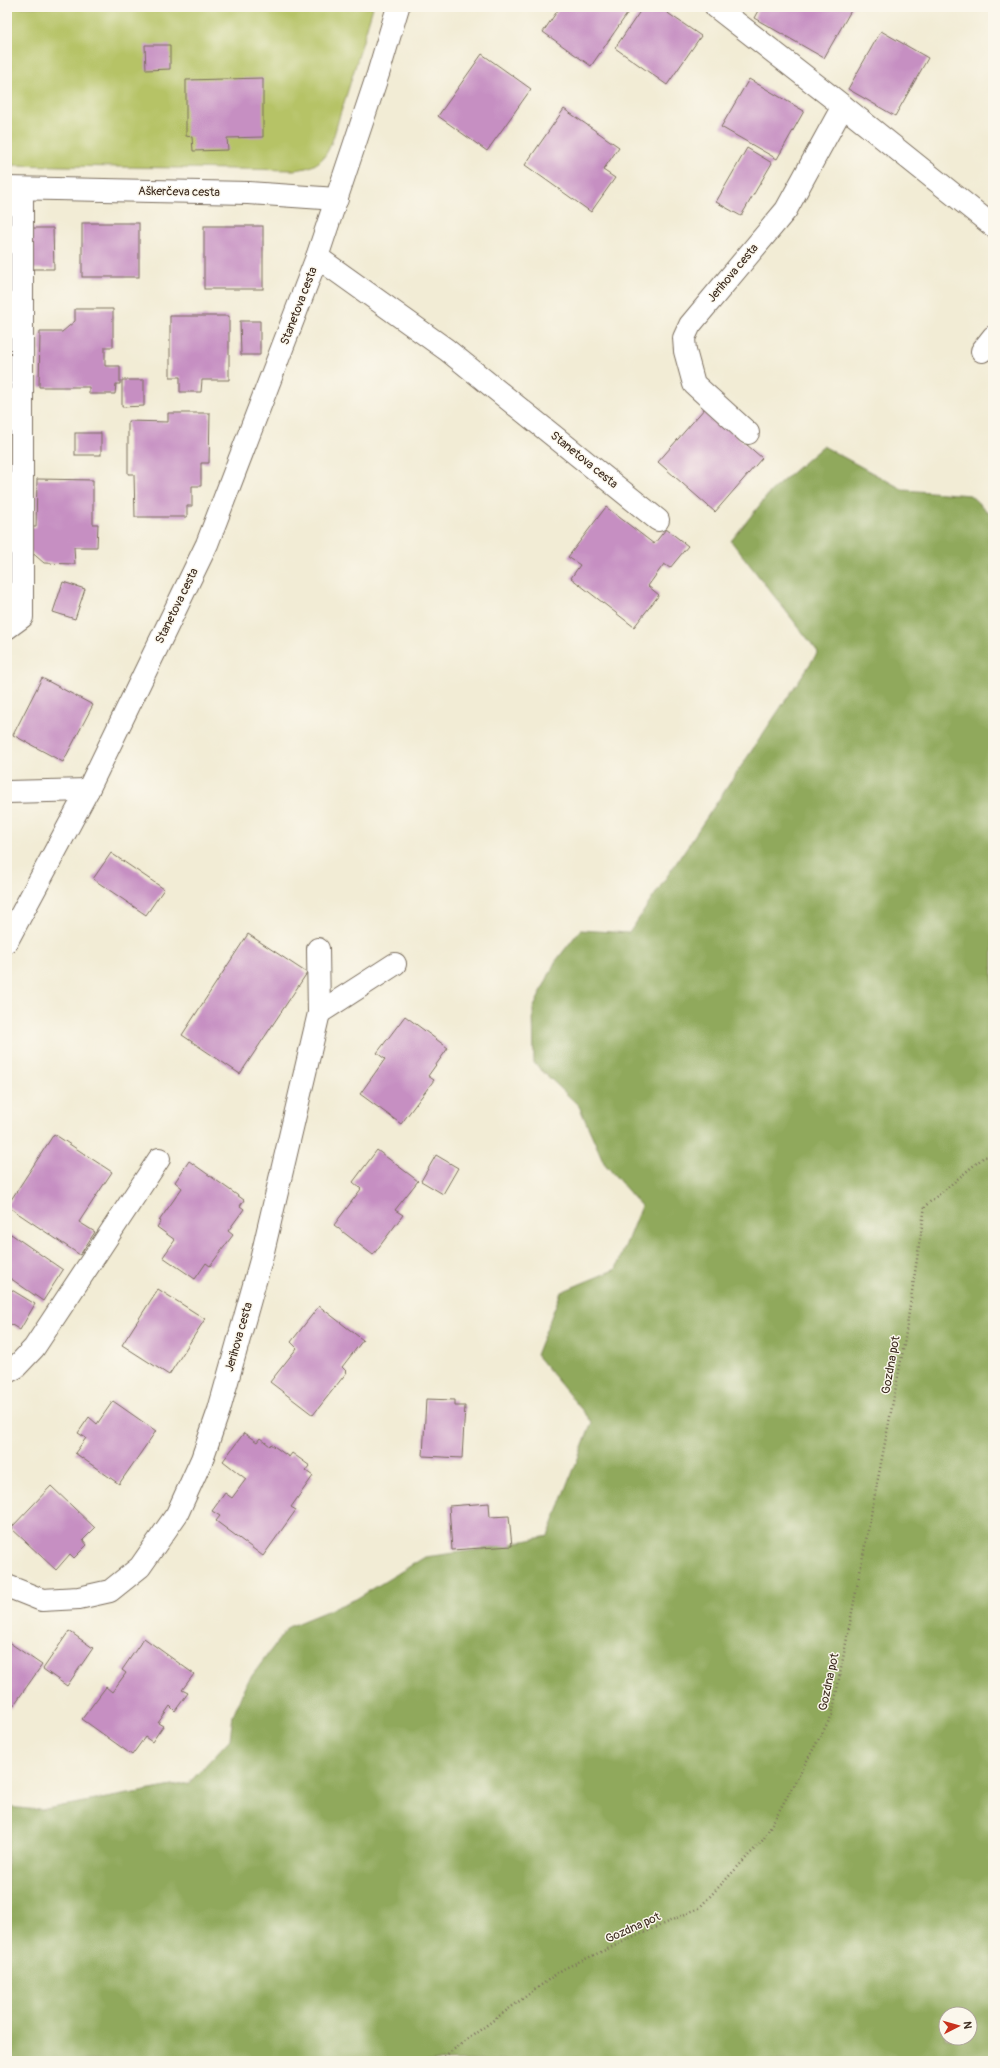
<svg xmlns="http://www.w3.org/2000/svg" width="1000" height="2068" font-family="Pangolin,sans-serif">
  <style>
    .green { fill: #b6c366; stroke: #787642 }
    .forest { fill: #90a95b; stroke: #666a3c; fill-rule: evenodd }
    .building { fill: #c68fc2 }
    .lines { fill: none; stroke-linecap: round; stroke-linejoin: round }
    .street-casing { stroke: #7b6e5e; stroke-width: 24 }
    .path { stroke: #7b6e5e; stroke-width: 2.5; stroke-dasharray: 1 3; stroke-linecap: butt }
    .street { stroke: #fff; stroke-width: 22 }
    .labels { text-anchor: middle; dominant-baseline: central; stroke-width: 3; stroke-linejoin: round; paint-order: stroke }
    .street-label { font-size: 12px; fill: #3b2a1e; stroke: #fbf7ec }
  </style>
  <rect width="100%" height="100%" fill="#fbf7ec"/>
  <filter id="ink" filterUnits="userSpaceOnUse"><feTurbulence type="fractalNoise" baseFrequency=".025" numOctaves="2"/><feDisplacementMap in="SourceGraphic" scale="8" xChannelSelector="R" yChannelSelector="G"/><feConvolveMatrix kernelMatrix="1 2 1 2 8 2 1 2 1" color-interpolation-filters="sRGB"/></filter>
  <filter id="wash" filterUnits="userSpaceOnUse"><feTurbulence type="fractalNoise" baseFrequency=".012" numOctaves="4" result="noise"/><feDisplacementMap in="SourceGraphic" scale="16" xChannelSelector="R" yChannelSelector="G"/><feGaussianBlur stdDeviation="0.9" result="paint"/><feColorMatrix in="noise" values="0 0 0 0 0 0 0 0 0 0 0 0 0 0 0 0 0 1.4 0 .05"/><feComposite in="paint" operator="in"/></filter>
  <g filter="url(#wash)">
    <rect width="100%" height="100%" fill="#f2ecd5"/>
    <path class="green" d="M7 7H373C362 44 351 82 339 118 335 131 332 147 323 158 315 167 304 169 293 170L7 165Z"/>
    <path class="forest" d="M823 446 904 490 970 495 993 517V2061H7V1807L40 1810 189 1783 230 1739 233 1715 246 1684 288 1627 356 1599 425 1557 491 1548 548 1536 592 1422 536 1355 561 1292 616 1269 641 1206 604 1163 579 1106 534 1063 533 1009 555 962 580 930 629 933 818 652 731 541 771 491ZM946 2014H970V2038H946Z"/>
    <g id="blocks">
      <g class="building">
        <polygon points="560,7 632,7 591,66 543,32"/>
        <polygon points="643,7 659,7 701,36 667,85 615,48"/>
        <polygon points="760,7 853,7 824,58 754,18"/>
        <polygon points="881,31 928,58 895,116 848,89"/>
        <polygon points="145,45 170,45 170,69 146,70"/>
        <polygon points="482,54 531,89 487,151 438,116"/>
        <polygon points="263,78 263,137 227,138 228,150 193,151 192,137 186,136 186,80"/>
        <polygon points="749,79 804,111 777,159 721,127"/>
        <polygon points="564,109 619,147 603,170 615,178 591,212 525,165"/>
        <polygon points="747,148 772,163 741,216 716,202"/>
        <rect x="82" y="223" width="57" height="54"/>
        <rect x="204" y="226" width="59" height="63"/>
        <polygon points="29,228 53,228 54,269 29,269"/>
        <polygon points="75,309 113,309 113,347 105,347 105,366 120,366 120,384 116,384 115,394 89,394 89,387 39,387 40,332 62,332 75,321"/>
        <polygon points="170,316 229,316 229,380 202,380 201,392 180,392 180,377 170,377"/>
        <polygon points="240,321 260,321 260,355 241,355"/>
        <polygon points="122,380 144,380 144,406 122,407"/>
        <polygon points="705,408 762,458 715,512 658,462"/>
        <polygon points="168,413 210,413 209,463 201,463 201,486 192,486 192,506 187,506 187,517 135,517 134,474 128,474 128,421 168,422"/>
        <rect x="75" y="433" width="26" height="22"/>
        <rect x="7" y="467" width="5" height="50"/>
        <polygon points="37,479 93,480 93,524 98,524 97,547 74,547 75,564 44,563 29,550 29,527 36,527"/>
        <polygon points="606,507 654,544 666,529 688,546 670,568 664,564 648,586 659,595 634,627 571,578 580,565 568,557"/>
        <polygon points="63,582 85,589 75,619 53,612"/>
        <polygon points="42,678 93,705 63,762 13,735"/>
        <polygon points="111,853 164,889 146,915 93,879"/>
        <polygon points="248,934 307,973 240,1074 182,1035"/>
        <polygon points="405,1016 448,1048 428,1076 434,1080 401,1124 360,1094 385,1059 377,1053"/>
        <polygon points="54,1134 112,1172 79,1222 95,1232 80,1255 7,1206"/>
        <polygon points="377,1150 418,1181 395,1210 403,1215 373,1255 334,1225 361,1189 353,1182"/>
        <polygon points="436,1155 458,1168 443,1194 421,1181"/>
        <polygon points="189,1161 244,1200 240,1206 244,1209 228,1231 233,1235 210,1266 206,1263 195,1279 163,1257 175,1240 157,1227 161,1221 159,1221 182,1188 175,1182"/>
        <polygon points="11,1234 63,1270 43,1301 7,1276 7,1240"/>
        <polygon points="7,1287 35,1304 20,1330 7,1322"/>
        <polygon points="158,1289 205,1319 169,1375 122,1345"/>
        <polygon points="319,1306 363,1340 342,1367 347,1372 313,1415 270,1382 297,1348 291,1342"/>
        <polygon points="426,1399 455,1400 455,1406 465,1406 462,1458 423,1456"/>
        <polygon points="113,1401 156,1431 119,1484 75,1453 86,1438 78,1433 89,1417 97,1424"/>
        <polygon points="244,1433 257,1442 260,1438 270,1446 271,1444 289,1457 292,1453 310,1466 306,1471 313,1476 291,1507 296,1510 263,1556 216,1521 220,1516 212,1511 225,1493 232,1498 246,1479 223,1461"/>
        <polygon points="51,1486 95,1528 83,1540 87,1545 74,1558 70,1554 56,1570 11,1528"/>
        <polygon points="489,1503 490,1517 509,1516 512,1546 452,1550 449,1506"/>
        <polygon points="69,1631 93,1648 67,1686 43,1669"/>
        <polygon points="144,1638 194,1674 182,1690 188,1693 175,1711 170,1706 158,1723 163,1726 152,1742 145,1737 132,1755 82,1719 106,1687 112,1692 126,1673 122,1670"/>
        <polygon points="7,1641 42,1665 11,1709 7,1706"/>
      </g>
    </g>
  </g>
  <g filter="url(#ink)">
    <use href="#blocks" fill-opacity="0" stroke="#7b6e5e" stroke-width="1"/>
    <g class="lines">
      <g class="street-casing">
        <g id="street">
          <polyline points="716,7 843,106 993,226"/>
          <polyline points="8,188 248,193 337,199"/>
          <polyline points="317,257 447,350 658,520"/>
          <polyline points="982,351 993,337"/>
          <polyline points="748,433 694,384 685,351 684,338 690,325 786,210 843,106"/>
          <polyline points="7,628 22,617 22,189"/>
          <polyline points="7,792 88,790"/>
          <polyline points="7,941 88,790 207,544 317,257 378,74 398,7"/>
          <polyline points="319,1013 395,964"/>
          <polyline points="7,1372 15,1368 34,1348 159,1159"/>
          <polyline points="7,1586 42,1600 79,1598 110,1591 140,1567 177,1514 202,1459 219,1410 261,1260 319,1013 318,949"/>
        </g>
      </g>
      <polyline class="path" points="438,2061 563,1969 699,1908 763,1840 832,1715 904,1345 925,1206 984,1157 993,1156"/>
      <use href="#street" class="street"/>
    </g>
  </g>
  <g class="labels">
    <g class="street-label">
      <text transform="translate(179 192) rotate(1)">Aškerčeva cesta</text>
      <text transform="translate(733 273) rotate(-50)">Jerihova cesta</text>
      <text transform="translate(299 306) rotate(-69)">Stanetova cesta</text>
      <text transform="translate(584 460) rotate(39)">Stanetova cesta</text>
      <text transform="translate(177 606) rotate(-64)">Stanetova cesta</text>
      <text transform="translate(239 1337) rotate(-74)">Jerihova cesta</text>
      <text transform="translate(891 1365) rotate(-80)">Gozdna pot</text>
      <text transform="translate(829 1682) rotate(-78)">Gozdna pot</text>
      <text transform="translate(633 1928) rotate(-24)">Gozdna pot</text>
    </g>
  </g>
  <rect width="1000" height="2068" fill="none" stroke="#fbf7ec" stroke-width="24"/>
  <g transform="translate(958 2026) rotate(84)"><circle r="19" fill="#fbf7ec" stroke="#aea59a"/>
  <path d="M0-3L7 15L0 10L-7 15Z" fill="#c8321e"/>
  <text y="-6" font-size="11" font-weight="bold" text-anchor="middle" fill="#3b2a1e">N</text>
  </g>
</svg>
